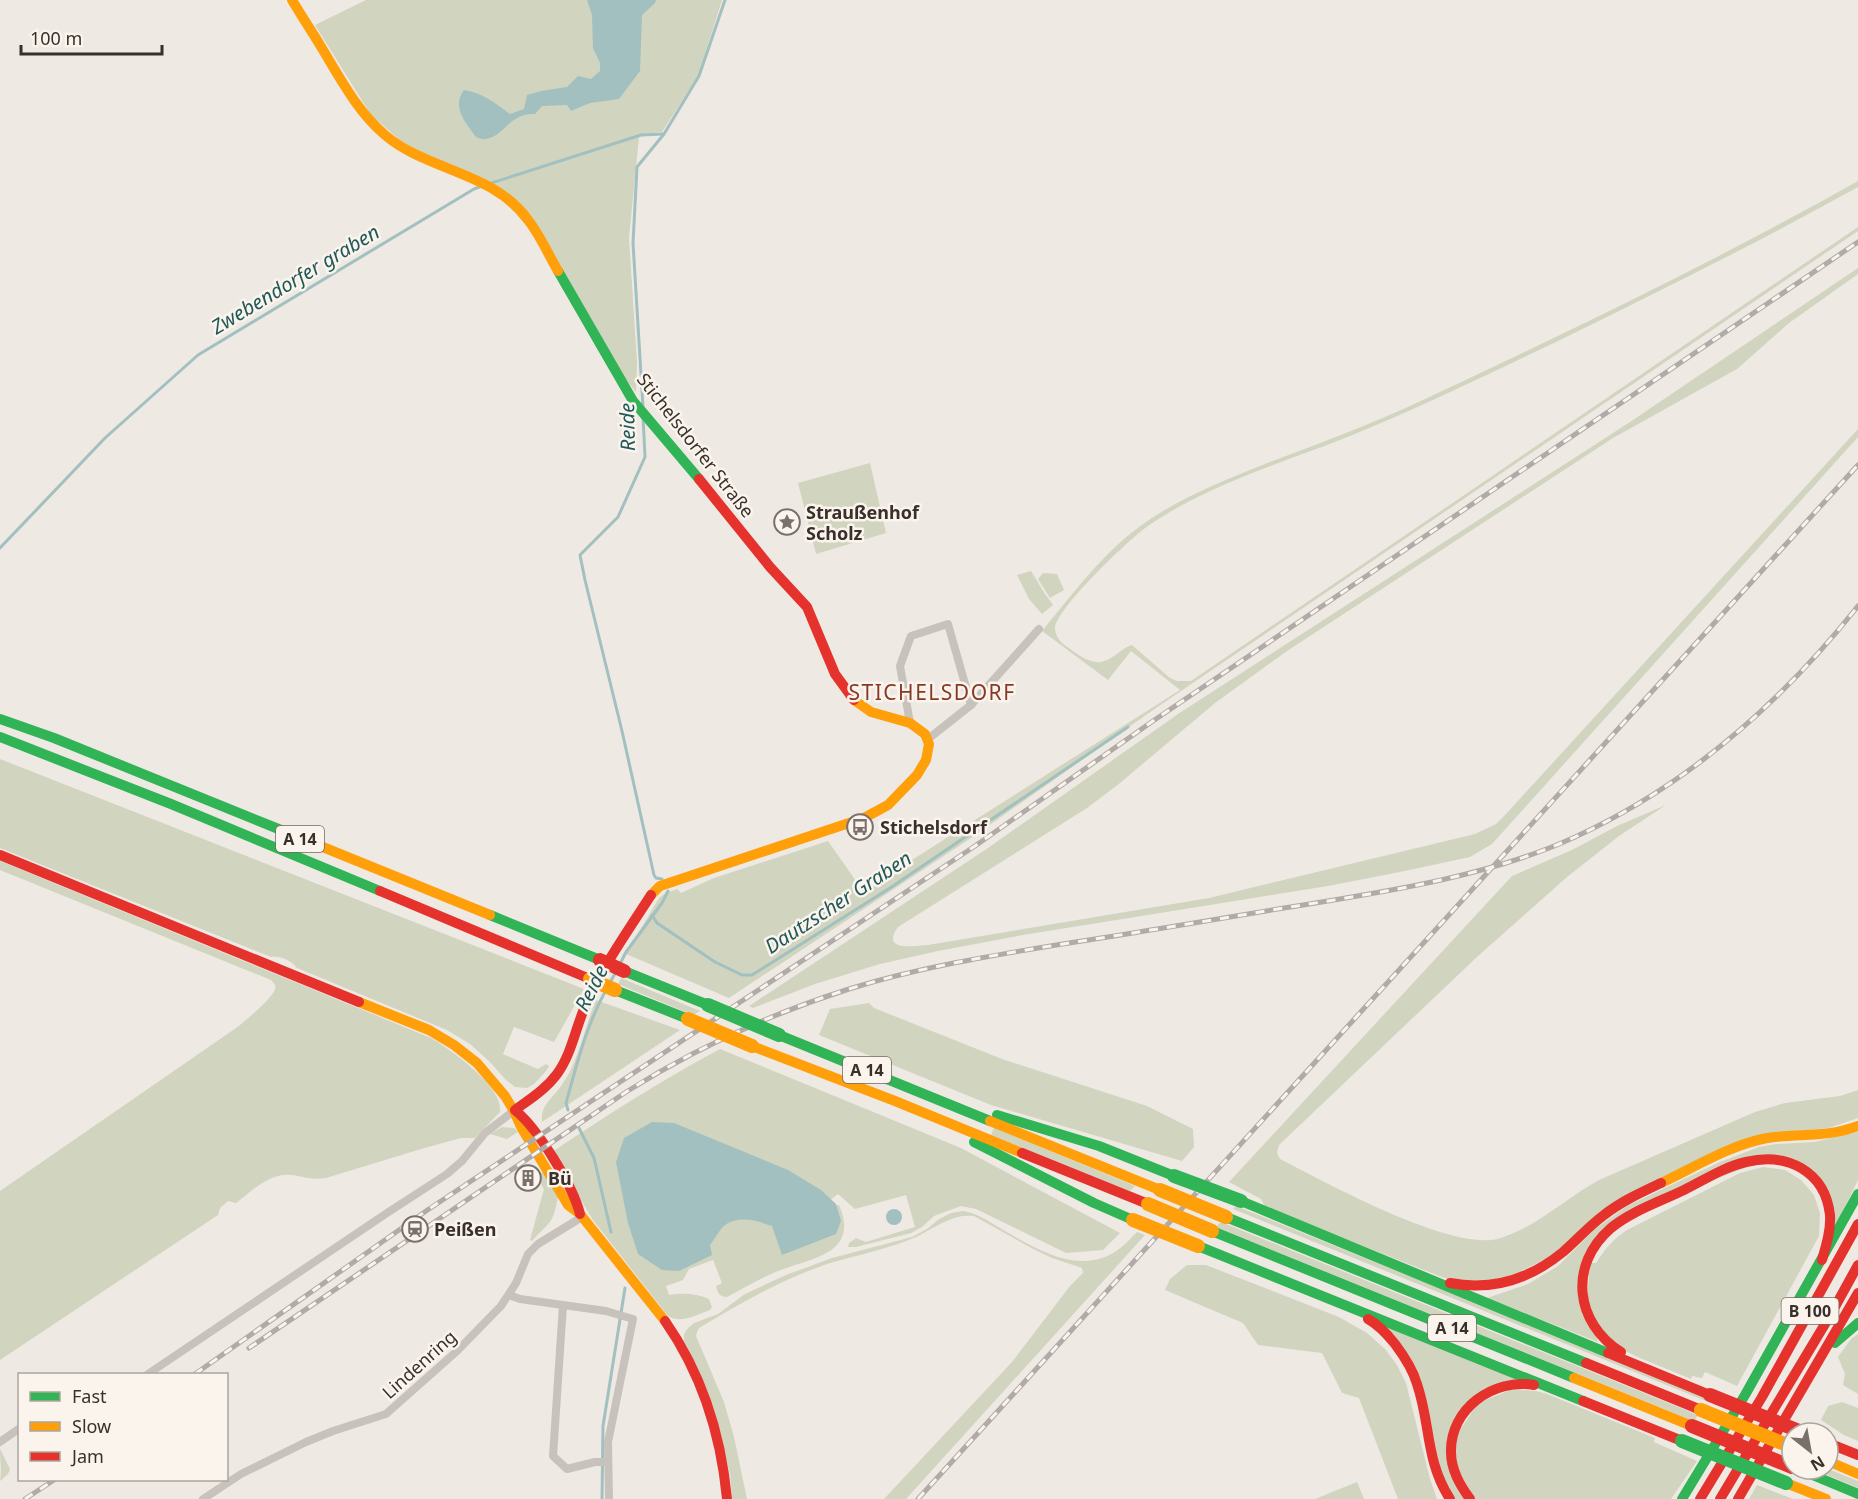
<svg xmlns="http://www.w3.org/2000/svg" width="1858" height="1499" font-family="'Noto Sans',sans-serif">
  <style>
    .green { fill: #d1d4bf }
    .water { fill: #a1c0bf }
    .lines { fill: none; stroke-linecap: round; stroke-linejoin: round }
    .stream { stroke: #a1c0bf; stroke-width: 3 }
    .street { stroke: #c8c2bd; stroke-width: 8 }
    .fast { stroke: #30b455; stroke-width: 10 }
    .slow { stroke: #ff9f0a; stroke-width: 10 }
    .jam { stroke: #e5322d; stroke-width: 10 }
    .rail-casing { stroke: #b0aba7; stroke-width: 5 }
    .rail { stroke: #faf4ed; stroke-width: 3; stroke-dasharray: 9; stroke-linecap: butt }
    .fast-bridge { stroke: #30b455; stroke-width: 14 }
    .slow-bridge { stroke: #ff9f0a; stroke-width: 14 }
    .jam-bridge { stroke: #e5322d; stroke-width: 14 }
    .labels { text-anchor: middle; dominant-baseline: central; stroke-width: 5; stroke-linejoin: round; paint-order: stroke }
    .shield { fill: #faf4ed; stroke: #736a65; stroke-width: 1.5 }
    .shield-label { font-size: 16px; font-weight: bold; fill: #392f2b }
    .street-label { font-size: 18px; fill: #392f2b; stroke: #faf4ed }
    .poi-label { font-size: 18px; font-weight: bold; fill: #392f2b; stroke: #faf4ed; text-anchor: start }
    .water-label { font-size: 20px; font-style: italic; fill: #21595a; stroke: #faf4ed }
    .quarter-label { font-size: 21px; letter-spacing: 1.5px; fill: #863926; stroke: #faf4ed }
  </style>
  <rect width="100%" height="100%" fill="#efe9e4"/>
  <g class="green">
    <polygon points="366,0 722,0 698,76 662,132 641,134 486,183 431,159 401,141 371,115 315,25"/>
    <polygon points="639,137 629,238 637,362 636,392 623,376 551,251 489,185"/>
    <path d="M1858 181V187C1759 242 1658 292 1556 342 1486 375 1417 409 1345 438 1279 464 1207 485 1148 526 1130 538 1056 609 1055 628 1055 637 1062 644 1069 648 1077 654 1090 664 1101 662 1113 660 1121 648 1132 645L1170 678 1177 681H1191L1858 227V231L1156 708 971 838 729 998 626 954 659 898 664 894 677 889 681 893 714 878 828 841 863 891 1180 690 1131 651 1108 680 1042 631C1072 595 1101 555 1139 527 1177 499 1222 481 1265 464 1318 444 1372 424 1423 400 1570 331 1716 261 1858 181Z"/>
    <path d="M1858 268V274L1789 323 1737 369 1613 438 1287 651 1215 703 1120 783 1087 808 898 927C880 952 915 946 928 945L1209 898 1475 834 1496 824 1506 814 1858 429V437L1492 844 1470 857 1400 872 1328 886 1023 935 938 951 880 964 815 984 753 1008 749 1006 988 848 1178 714 1630 422Z"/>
    <polygon points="870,463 886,533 816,554 798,483"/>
    <polygon points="1031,571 1043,591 1053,605 1042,614 1029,599 1017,575"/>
    <polygon points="1043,573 1057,574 1064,590 1050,598 1038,579"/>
    <path d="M0 759 584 989 554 1042 514 1027 503 1054 538 1069 546 1064 549 1066 546 1071 534 1084 527 1088 515 1087 505 1079 489 1061 470 1044 447 1030 297 968C290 960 282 956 271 957L0 848Z"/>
    <path d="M1666 805 1619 836 1567 877 1478 956 1279 1145 1277 1153 1280 1159C1325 1182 1455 1254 1501 1238 1538 1226 1566 1198 1599 1180L1755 1112 1785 1103 1840 1096 1858 1090V1118L1829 1128 1775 1133 1664 1176 1546 1259 1498 1282 1451 1280 1439 1276 1265 1207 1261 1199 1229 1182 1512 876 1572 850 1617 826Z"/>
    <path d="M0 861 431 1038C451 1050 504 1087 500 1112L475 1138H461L421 1149 326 1178C311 1180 305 1177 292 1175 270 1172 252 1191 236 1203L228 1201 220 1208 218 1215 0 1360V1191L236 1028C244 1022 273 998 275 989 276 984 274 984 271 980L0 870Z"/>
    <polygon points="621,978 700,1011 693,1015 618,984"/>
    <path d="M596 1000 680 1030 542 1122C540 1105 553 1098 561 1086 578 1064 585 1026 596 1000Z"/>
    <polygon points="869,1003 874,1008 1002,1059 1147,1106 1193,1129 1194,1147 1182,1161 991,1105 819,1035 830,1009"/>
    <path d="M720 1049 961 1148 1120 1233 1103 1250 1066 1253 976 1209 961 1206 934 1216 922 1227 911 1233 856 1247H848L849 1243 856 1238 866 1242 915 1227 906 1195 855 1209 838 1194 829 1201 673 1127 715 1235 725 1223 738 1217 839 1205C860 1254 812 1258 778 1271 761 1278 744 1288 727 1297 719 1297 718 1293 716 1286L722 1283 713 1260 689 1269 683 1280 666 1286 669 1295C684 1293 695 1293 709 1299L712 1307 710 1310C696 1315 681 1324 668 1316L593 1220 552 1152C607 1115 662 1080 720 1049Z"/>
    <polygon points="502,1127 514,1128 518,1132 507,1139 490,1134"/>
    <polygon points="994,1128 1135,1186 1130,1191 991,1135"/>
    <polygon points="1858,1132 1858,1180 1835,1228 1831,1199 1779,1155 1637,1209 1581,1265 1598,1342 1487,1298 1528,1284 1558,1266 1595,1229 1627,1206 1720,1162 1759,1147 1776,1144 1814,1142"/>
    <path d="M1763 1167 1785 1170 1801 1180 1814 1195 1820 1213 1819 1236 1737 1386 1705 1372 1702 1378 1692 1376 1691 1379 1640 1358 1619 1348 1600 1331 1587 1300 1590 1263H1596C1605 1249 1613 1239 1627 1230L1740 1173Z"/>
    <path d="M544 1172 558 1196C553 1225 550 1221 532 1241L530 1240 544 1189 535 1175Z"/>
    <polygon points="1236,1206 1708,1397 1706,1401 1233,1209"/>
    <path d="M963 1211C977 1213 988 1221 1000 1228 1033 1247 1075 1275 1113 1253 1122 1248 1130 1239 1137 1232L1145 1235 906 1499H884L1012 1362 1070 1286 1083 1273 1082 1268 1052 1258 1033 1249 974 1216C955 1214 943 1223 927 1231 918 1237 908 1240 898 1244 874 1252 850 1257 827 1264 781 1280 740 1303 699 1328L697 1332 696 1336 724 1402 734 1437 747 1499H732L730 1473 693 1358 684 1341V1334L688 1328 694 1323 718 1314 745 1294 786 1275 832 1258 912 1237 927 1229 939 1219 951 1213Z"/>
    <polygon points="1221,1222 1698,1415 1694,1421 1216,1227"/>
    <polygon points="1187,1265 1206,1265 1339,1317 1367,1333 1385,1349 1397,1365 1406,1383 1430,1479 1437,1499 1398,1499 1359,1398 1342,1393 1322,1353 1258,1345 1243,1323 1165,1290 1170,1279"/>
    <polygon points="1386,1326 1518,1379 1503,1384 1449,1430 1464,1499 1455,1499 1440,1476 1426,1408"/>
    <polygon points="1858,1334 1858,1394 1843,1385 1845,1374 1838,1357 1851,1339"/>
    <polygon points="1513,1389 1536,1391 1547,1394 1655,1438 1654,1442 1697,1461 1671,1499 1475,1499 1454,1463 1456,1436 1478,1403"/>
    <polygon points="1842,1402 1858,1408 1858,1441 1844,1435 1821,1420 1828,1406"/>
    <path d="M0 1449 10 1469 8 1474 0 1481C2 1470 0 1461 0 1449Z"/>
    <polygon points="1813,1469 1828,1469 1858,1481 1858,1488"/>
    <polygon points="1357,1482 1364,1499 1315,1499"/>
    <polygon points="1757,1485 1793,1499 1749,1499"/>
  </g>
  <g class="water">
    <path d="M587 0H656L655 3 642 15 640 71 619 99 590 103 571 111 567 105 542 106 535 114C510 112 505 136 486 139 483 140 479 138 476 137 466 123 451 107 464 90 483 93 495 103 510 114L524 109 527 95 541 91 567 87 578 76 591 79 600 71V63L593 48 592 15Z"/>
    <path d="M652 1122 674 1123 788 1170 821 1190 836 1204 841 1221 836 1234 782 1255 772 1226C756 1220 734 1214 721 1229 717 1234 714 1240 710 1245L712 1255 679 1271 662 1270 638 1254 628 1223 616 1162 624 1138Z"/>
    <circle cx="894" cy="1217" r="8"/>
  </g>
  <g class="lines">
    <g class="stream">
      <polyline points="488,184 641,135 663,134"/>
      <polyline points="643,407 633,243 637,167 664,134 699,76 725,0"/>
      <polyline points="643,416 645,457 618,517 580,555 585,580 622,731 654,875 656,878 662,879"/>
      <polyline points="0,548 105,438 198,355 474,189 482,186"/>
      <polyline points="652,915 657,923 715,962 742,975 752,975 890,888 1128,727"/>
      <polyline points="619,966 626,952 662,903 668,891"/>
      <polyline points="609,984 616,972"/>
      <path d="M568 1110 566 1103C577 1064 586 1026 606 990"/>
      <polyline points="579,1128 594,1158 611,1232"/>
      <polyline points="602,1499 603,1426 625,1288"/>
    </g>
    <g class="street">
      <polyline points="910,723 900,666 911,636 948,624 971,705"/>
      <polyline points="928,739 971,705 1039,629"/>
      <polyline points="509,1295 520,1299 606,1311 633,1319 608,1442 609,1499"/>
      <polyline points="563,1305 553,1456 567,1469 595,1462 608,1462"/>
      <polyline points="148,1374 387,1213 447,1174 462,1161 485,1133 515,1110"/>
      <polyline points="0,1442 20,1428"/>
      <polyline points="203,1499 241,1474 306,1442 333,1431 386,1414 457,1351 501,1306 516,1283 528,1254 538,1244 582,1217"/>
    </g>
    <g class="fast">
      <polyline points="558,271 633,401 699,479"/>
      <polyline points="0,719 54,738 281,830"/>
      <polyline points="0,737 171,804 380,891"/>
      <polyline points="490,915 600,960"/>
      <polyline points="624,971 708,1005"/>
      <polyline points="615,990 688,1019"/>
      <polyline points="779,1035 990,1121"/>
      <polyline points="997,1115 1099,1146 1174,1176"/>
      <polyline points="974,1142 1094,1203 1133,1220"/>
      <polyline points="1241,1201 1608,1353"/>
      <polyline points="1226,1217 1586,1363"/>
      <polyline points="1212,1231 1574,1378"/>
      <polyline points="1198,1246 1583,1401"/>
      <polyline points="1835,1343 1858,1323"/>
      <polyline points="1798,1469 1858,1494"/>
      <polyline points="1682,1499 1745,1395 1858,1194"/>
    </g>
    <g class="slow">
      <path d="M292 0C302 17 313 33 323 50 341 80 358 112 385 135 427 171 494 172 528 220 540 235 548 254 558 271"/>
      <polyline points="281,830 490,915"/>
      <polyline points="651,895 660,886 864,818 888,805 917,775 926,760 929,744 925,734 910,723 871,712 854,700"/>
      <polyline points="359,1002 429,1030 454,1045 477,1063 505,1096 514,1111 521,1127 568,1205 580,1214 665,1321"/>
      <polyline points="752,1046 895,1101 1022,1153"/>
      <polyline points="990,1121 1160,1190"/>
      <path d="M1661 1183C1695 1167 1730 1145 1767 1138 1798 1133 1828 1138 1858 1126"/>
      <polyline points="1574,1378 1692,1426"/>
      <polyline points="1828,1461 1858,1474"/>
      <polyline points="1786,1483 1826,1499"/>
    </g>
    <g class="jam">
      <polyline points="699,479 770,567 807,607 835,674 854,700"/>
      <polyline points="0,855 359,1002"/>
      <polyline points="380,891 590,979"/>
      <path d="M515 1110C530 1099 546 1089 557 1074 572 1054 576 1025 587 1002 603 966 629 929 651 895"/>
      <path d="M516 1111C538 1129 573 1186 580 1214"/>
      <polyline points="1022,1153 1148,1204"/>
      <path d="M1450 1283C1492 1291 1530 1279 1563 1252 1577 1240 1589 1226 1604 1215 1622 1201 1642 1192 1661 1183"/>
      <path d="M1368 1319C1379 1325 1387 1334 1395 1344 1404 1356 1413 1370 1417 1384 1431 1425 1425 1460 1450 1499"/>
      <path d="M665 1321C702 1374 721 1435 727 1499"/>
      <path d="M1621 1352C1575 1323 1568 1265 1611 1228 1632 1211 1659 1202 1684 1190 1704 1180 1724 1167 1746 1162 1787 1152 1825 1171 1830 1215 1831 1230 1826 1246 1822 1260"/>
      <polyline points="1608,1353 1710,1395"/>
      <polyline points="1586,1363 1701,1410"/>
      <polyline points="1583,1401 1682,1441"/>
      <polyline points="1828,1443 1858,1455"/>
      <path d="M1470 1499C1460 1485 1451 1470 1451 1452 1450 1409 1493 1378 1534 1385"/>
      <polyline points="1700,1499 1762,1397 1858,1224"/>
      <polyline points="1720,1499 1831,1314 1858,1265"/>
      <polyline points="1738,1499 1858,1293"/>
    </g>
    <g class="rail-casing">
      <g id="rail">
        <path d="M249 1348 626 1092C696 1048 770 1014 849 989 920 967 995 955 1069 943 1141 932 1212 920 1284 908 1378 893 1489 877 1575 837 1688 785 1781 703 1858 606"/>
        <polyline points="195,1374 426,1211 975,846 1153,721 1858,242"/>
        <polyline points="25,1499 54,1480"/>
        <polyline points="918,1499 1858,465"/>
      </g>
    </g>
    <use href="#rail" class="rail"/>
    <g class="fast-bridge">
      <polyline points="708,1005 779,1035"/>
      <polyline points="1174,1176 1241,1201"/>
      <polyline points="1682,1441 1786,1483"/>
    </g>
    <g class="slow-bridge">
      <polyline points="590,979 615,990"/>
      <polyline points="688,1019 752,1046"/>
      <polyline points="1160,1190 1226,1217"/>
      <polyline points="1148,1204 1212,1231"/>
      <polyline points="1133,1220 1198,1246"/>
      <polyline points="1701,1410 1792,1447"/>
    </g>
    <g class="jam-bridge">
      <polyline points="600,960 624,971"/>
      <polyline points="1710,1395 1804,1433"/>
      <polyline points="1692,1426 1792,1467"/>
    </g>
  </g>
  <defs>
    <g id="sight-ring" transform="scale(1.35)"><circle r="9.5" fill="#faf4ed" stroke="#79706c" stroke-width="1.5"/><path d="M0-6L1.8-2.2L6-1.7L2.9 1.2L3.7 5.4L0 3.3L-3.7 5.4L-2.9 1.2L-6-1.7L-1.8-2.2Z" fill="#79706c"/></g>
    <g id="bus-ring" transform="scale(1.35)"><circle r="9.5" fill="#faf4ed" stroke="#79706c" stroke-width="1.5"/><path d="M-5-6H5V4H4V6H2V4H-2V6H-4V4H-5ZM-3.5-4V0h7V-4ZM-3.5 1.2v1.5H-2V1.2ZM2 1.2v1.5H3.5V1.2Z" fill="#79706c"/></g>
    <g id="building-ring" transform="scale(1.35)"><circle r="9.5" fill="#faf4ed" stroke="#79706c" stroke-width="1.5"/><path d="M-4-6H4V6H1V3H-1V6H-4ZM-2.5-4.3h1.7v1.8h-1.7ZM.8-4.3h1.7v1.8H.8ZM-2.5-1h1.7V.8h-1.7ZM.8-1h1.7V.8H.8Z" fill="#79706c"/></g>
    <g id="station-ring" transform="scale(1.35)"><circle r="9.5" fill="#faf4ed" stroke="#79706c" stroke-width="1.5"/><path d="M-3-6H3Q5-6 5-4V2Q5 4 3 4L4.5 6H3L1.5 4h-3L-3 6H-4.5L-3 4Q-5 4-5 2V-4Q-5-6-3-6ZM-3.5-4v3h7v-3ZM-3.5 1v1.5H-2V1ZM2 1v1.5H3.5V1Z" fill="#79706c"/></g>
  </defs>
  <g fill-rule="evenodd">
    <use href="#sight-ring" x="787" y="522"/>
    <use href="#bus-ring" x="860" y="827"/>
    <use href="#building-ring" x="528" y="1178"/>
    <use href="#station-ring" x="415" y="1229"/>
  </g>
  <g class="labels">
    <g class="shield">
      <rect x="276" y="826" width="48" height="26" rx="4.5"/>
      <rect x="843" y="1057" width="48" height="26" rx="4.5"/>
      <rect x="1781.5" y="1298" width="57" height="26" rx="4.5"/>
      <rect x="1428" y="1315" width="48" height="26" rx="4.5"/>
    </g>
    <g class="shield-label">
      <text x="300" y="839">A 14</text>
      <text x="867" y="1070">A 14</text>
      <text x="1810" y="1311">B 100</text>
      <text x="1452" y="1328">A 14</text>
    </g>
    <g class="street-label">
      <text transform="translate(696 445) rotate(52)">Stichelsdorfer Straße</text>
      <text transform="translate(419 1364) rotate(-42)">Lindenring</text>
    </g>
    <g class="poi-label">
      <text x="806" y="512">Straußenhof<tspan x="806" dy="21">Scholz</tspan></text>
      <text x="880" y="827">Stichelsdorf</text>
      <text x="548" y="1178">Bü</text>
      <text x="434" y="1229">Peißen</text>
    </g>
    <g class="water-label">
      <text transform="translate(295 279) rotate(-31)">Zwebendorfer graben</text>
      <text transform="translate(627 427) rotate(-91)">Reide</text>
      <text transform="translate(838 902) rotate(-33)">Dautzscher Graben</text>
      <text transform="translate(591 988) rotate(-63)">Reide</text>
    </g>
    <g class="quarter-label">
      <text x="932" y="692">STICHELSDORF</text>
    </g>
  </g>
  <rect x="18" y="1373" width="210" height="108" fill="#faf4ed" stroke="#ada59f" stroke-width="1.5"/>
  <rect x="30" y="1392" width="30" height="9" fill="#30b455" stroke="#ada59f" stroke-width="1.5"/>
  <text x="72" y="1403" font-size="18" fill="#392f2b">Fast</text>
  <rect x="30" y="1422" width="30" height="9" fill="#ff9f0a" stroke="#ada59f" stroke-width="1.5"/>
  <text x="72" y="1433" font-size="18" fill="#392f2b">Slow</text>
  <rect x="30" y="1452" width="30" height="9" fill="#e5322d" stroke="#ada59f" stroke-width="1.5"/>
  <text x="72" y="1463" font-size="18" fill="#392f2b">Jam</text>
  <g transform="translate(1810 1451) rotate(149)"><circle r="28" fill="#faf4ed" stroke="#ada59f" stroke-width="1.5"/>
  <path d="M0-4.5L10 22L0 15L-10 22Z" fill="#79706c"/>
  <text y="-9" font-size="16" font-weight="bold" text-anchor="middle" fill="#392f2b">N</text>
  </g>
  <path d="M21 45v9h141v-9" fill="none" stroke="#392f2b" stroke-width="3"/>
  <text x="30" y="45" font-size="18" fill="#392f2b" stroke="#faf4ed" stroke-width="4.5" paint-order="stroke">100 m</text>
</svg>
